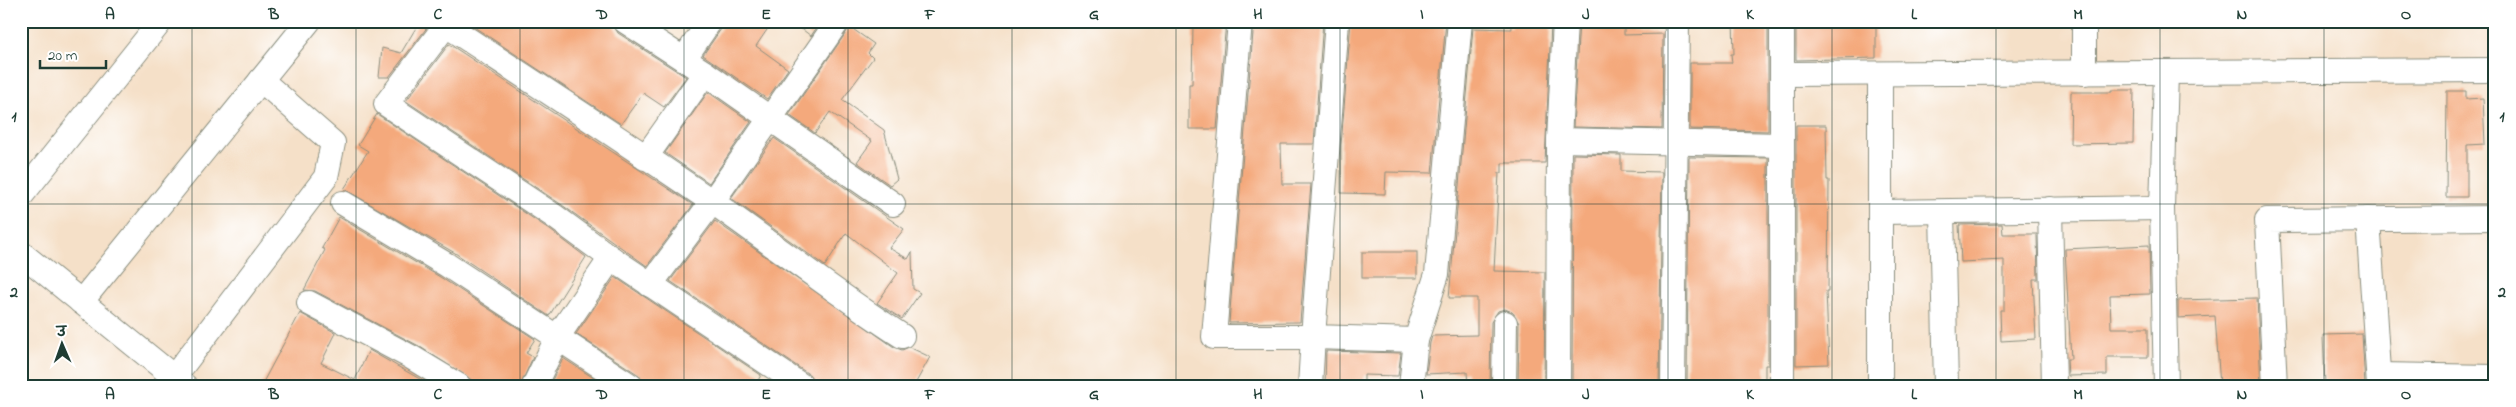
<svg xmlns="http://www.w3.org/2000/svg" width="2516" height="407" font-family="'Indie Flower','Playpen Sans Deva',sans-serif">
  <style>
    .building { fill: #f4a97b }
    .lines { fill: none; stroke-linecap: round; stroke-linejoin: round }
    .minor-casing { stroke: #8a8e7e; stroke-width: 26 }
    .minor { stroke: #fff; stroke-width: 24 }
    .grid { fill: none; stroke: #1f3d34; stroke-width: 1; stroke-opacity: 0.55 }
    .neatline { fill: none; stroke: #1f3d34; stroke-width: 2 }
    .grid-label { font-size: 16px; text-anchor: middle; font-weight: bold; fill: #1f3d34 }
  </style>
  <rect width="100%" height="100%" fill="#fff"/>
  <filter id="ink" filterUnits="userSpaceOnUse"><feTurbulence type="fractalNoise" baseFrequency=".02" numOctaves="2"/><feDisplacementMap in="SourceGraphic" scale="10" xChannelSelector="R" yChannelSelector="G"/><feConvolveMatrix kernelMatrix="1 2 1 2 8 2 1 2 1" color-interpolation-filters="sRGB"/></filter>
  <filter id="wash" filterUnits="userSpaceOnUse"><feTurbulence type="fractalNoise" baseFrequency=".0096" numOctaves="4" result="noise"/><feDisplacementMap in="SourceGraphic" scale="20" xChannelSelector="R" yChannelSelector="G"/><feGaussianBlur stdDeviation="1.12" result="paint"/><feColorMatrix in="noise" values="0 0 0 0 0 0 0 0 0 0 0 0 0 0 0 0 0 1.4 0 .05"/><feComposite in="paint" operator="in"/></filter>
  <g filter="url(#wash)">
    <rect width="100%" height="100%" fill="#f5e0c8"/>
    <g id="blocks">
      <g class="building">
        <polygon points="420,21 432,21 389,77 379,77 382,48 401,53"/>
        <polygon points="465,21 611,21 618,33 686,77 664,107 643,93 621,124"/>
        <polygon points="724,21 773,21 756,46 788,69 767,99 703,55 721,29"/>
        <polygon points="791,21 821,21 811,36"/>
        <polygon points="1198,21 1226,21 1217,129 1189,129 1189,84 1192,84 1193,25 1198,25"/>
        <polygon points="1254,21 1323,21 1314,144 1281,144 1282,184 1311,184 1300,322 1229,323"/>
        <polygon points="1351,21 1446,21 1432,173 1386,172 1385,194 1341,193 1341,145"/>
        <polygon points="1579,21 1624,21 1624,35 1663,34 1662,129 1573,127"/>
        <polygon points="1733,21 1768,21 1768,131 1690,129 1690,63 1732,63 1731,54 1734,54"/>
        <polygon points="1796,21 1876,21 1876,58 1796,60"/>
        <polygon points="1511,22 1551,22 1545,163 1502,163 1502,173 1499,173 1494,271 1545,272 1544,386 1518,386 1519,323 1512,312 1505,309 1498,311 1491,322 1490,386 1468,386 1467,372 1426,374 1430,343 1432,336 1477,335 1477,298 1449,298 1473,28 1512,29"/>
        <polygon points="850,27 874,44 868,53 873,58 842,100 884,130 897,179 890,185 857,162 872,141 830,112 815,133 789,115"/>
        <polygon points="449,44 693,205 647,266 562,205 406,101"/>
        <polygon points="2111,90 2134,90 2133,143 2070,144 2071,92 2111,92"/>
        <polygon points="2447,91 2466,91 2466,99 2483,98 2485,144 2467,145 2467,197 2446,197"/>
        <polygon points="708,92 751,122 709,183 665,153"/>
        <polygon points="377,114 546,227 586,257 549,316 455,253 344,189 368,151 358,145"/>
        <polygon points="1796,125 1826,125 1827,180 1829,180 1828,291 1826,291 1829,364 1796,365"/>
        <polygon points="774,138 904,229 889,248 908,259 912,252 913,289 920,293 902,319 877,303 898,273 846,233 825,266 731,198"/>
        <polygon points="1573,154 1621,155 1621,171 1662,172 1659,386 1604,386 1604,382 1572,384"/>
        <polygon points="1689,157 1768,158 1768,365 1765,365 1765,386 1687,386"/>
        <polygon points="339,217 440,277 535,339 526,353 533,357 520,386 481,386 417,345 315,291 304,290 325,250 322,248"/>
        <polygon points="715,221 894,347 902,350 909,347 930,357 914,386 816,386 810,375 670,281"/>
        <polygon points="2002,224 2003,234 2037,234 2038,279 2033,279 2036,339 2001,341 2000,310 2004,310 2004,260 1961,262 1959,225"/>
        <polygon points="2149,245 2150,294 2110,295 2111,328 2148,328 2148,357 2107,357 2107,375 2068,376 2067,359 2071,359 2065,249"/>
        <rect x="1362" y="252" width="55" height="26"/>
        <polygon points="615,277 761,375 755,386 645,386 639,375 576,334"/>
        <polygon points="2257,298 2261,386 2220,386 2215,316 2178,318 2178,300"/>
        <polygon points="300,313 336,333 321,363 355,380 369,350 432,386 261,386"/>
        <polygon points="2362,334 2365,386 2325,386 2323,335"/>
        <polygon points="1326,351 1401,353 1398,376 1364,375 1364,386 1325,386"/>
        <polygon points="563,358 606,386 549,386"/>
      </g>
    </g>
  </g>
  <g filter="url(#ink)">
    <use href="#blocks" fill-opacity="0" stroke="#8a8e7e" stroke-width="1"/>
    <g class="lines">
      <g class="minor-casing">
        <g id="minor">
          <polyline points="625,21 705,73 645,158"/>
          <polyline points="1240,21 1214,337 1313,337 1310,386"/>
          <polyline points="1337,21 1313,337 1416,340 1437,274 1460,21"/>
          <polyline points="2084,21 2084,73"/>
          <polyline points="684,59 710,21"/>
          <polyline points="705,73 893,204"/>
          <polyline points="1782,74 2495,70"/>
          <polyline points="1559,140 1782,145"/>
          <polyline points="21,196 161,21"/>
          <polyline points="343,203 447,265 631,386"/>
          <polyline points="2050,209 2054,386"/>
          <polyline points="1880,212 2162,208"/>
          <polyline points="1942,212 1946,386"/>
          <polyline points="2368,219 2379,386"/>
          <polyline points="21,253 185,386"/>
          <path d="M611 258 554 216 386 104 446 25C536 84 626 142 714 203 777 247 838 295 902 336"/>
          <polyline points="650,285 712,202 838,21"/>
          <polyline points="81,302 309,21"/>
          <polyline points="309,303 411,357 459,386"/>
          <polyline points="2379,375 2495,377"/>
          <polyline points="174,377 326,177 333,143 261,80"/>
          <polyline points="534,386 558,336 611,258 802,386"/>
          <polyline points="1411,386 1416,340"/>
          <polyline points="1504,386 1505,323"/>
          <polyline points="1558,386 1559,140 1565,21"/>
          <polyline points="1673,386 1677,21"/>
          <polyline points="1782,386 1782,21"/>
          <polyline points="1880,386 1880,74"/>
          <polyline points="2166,386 2162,208 2166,73"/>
          <polyline points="2275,386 2267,220 2495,218"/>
        </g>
      </g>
      <use href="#minor" class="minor"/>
    </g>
  </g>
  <path class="grid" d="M192 21V386M356 21V386M520 21V386M684 21V386M848 21V386M1012 21V386M1176 21V386M1340 21V386M1504 21V386M1668 21V386M1832 21V386M1996 21V386M2160 21V386M2324 21V386M21 204H2495"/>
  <rect width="2516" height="407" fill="none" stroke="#fff" stroke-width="55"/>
  <g transform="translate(62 344) rotate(358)" stroke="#ffffff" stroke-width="4" paint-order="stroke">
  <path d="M0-4L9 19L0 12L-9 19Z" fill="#1f3d34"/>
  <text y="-8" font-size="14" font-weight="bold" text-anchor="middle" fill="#1f3d34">उ</text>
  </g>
  <path d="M40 60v8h66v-8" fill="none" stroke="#1f3d34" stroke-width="2.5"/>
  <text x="48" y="60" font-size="15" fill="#1f3d34" stroke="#ffffff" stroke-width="4" paint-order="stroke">20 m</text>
  <rect x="28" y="28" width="2460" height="352" class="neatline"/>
  <g class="grid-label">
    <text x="110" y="19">A</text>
    <text x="274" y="19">B</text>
    <text x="438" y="19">C</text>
    <text x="602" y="19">D</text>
    <text x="766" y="19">E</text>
    <text x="930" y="19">F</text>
    <text x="1094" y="19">G</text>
    <text x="1258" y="19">H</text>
    <text x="1422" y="19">I</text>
    <text x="1586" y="19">J</text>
    <text x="1750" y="19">K</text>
    <text x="1914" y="19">L</text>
    <text x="2078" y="19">M</text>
    <text x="2242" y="19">N</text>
    <text x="2406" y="19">O</text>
    <text x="14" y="121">1</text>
    <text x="2502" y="121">1</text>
    <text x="14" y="297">2</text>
    <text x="2502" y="297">2</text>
    <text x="110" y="399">A</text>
    <text x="274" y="399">B</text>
    <text x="438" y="399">C</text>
    <text x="602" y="399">D</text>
    <text x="766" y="399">E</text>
    <text x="930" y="399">F</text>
    <text x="1094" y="399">G</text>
    <text x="1258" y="399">H</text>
    <text x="1422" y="399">I</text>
    <text x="1586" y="399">J</text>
    <text x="1750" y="399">K</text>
    <text x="1914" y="399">L</text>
    <text x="2078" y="399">M</text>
    <text x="2242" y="399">N</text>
    <text x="2406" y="399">O</text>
  </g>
</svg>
